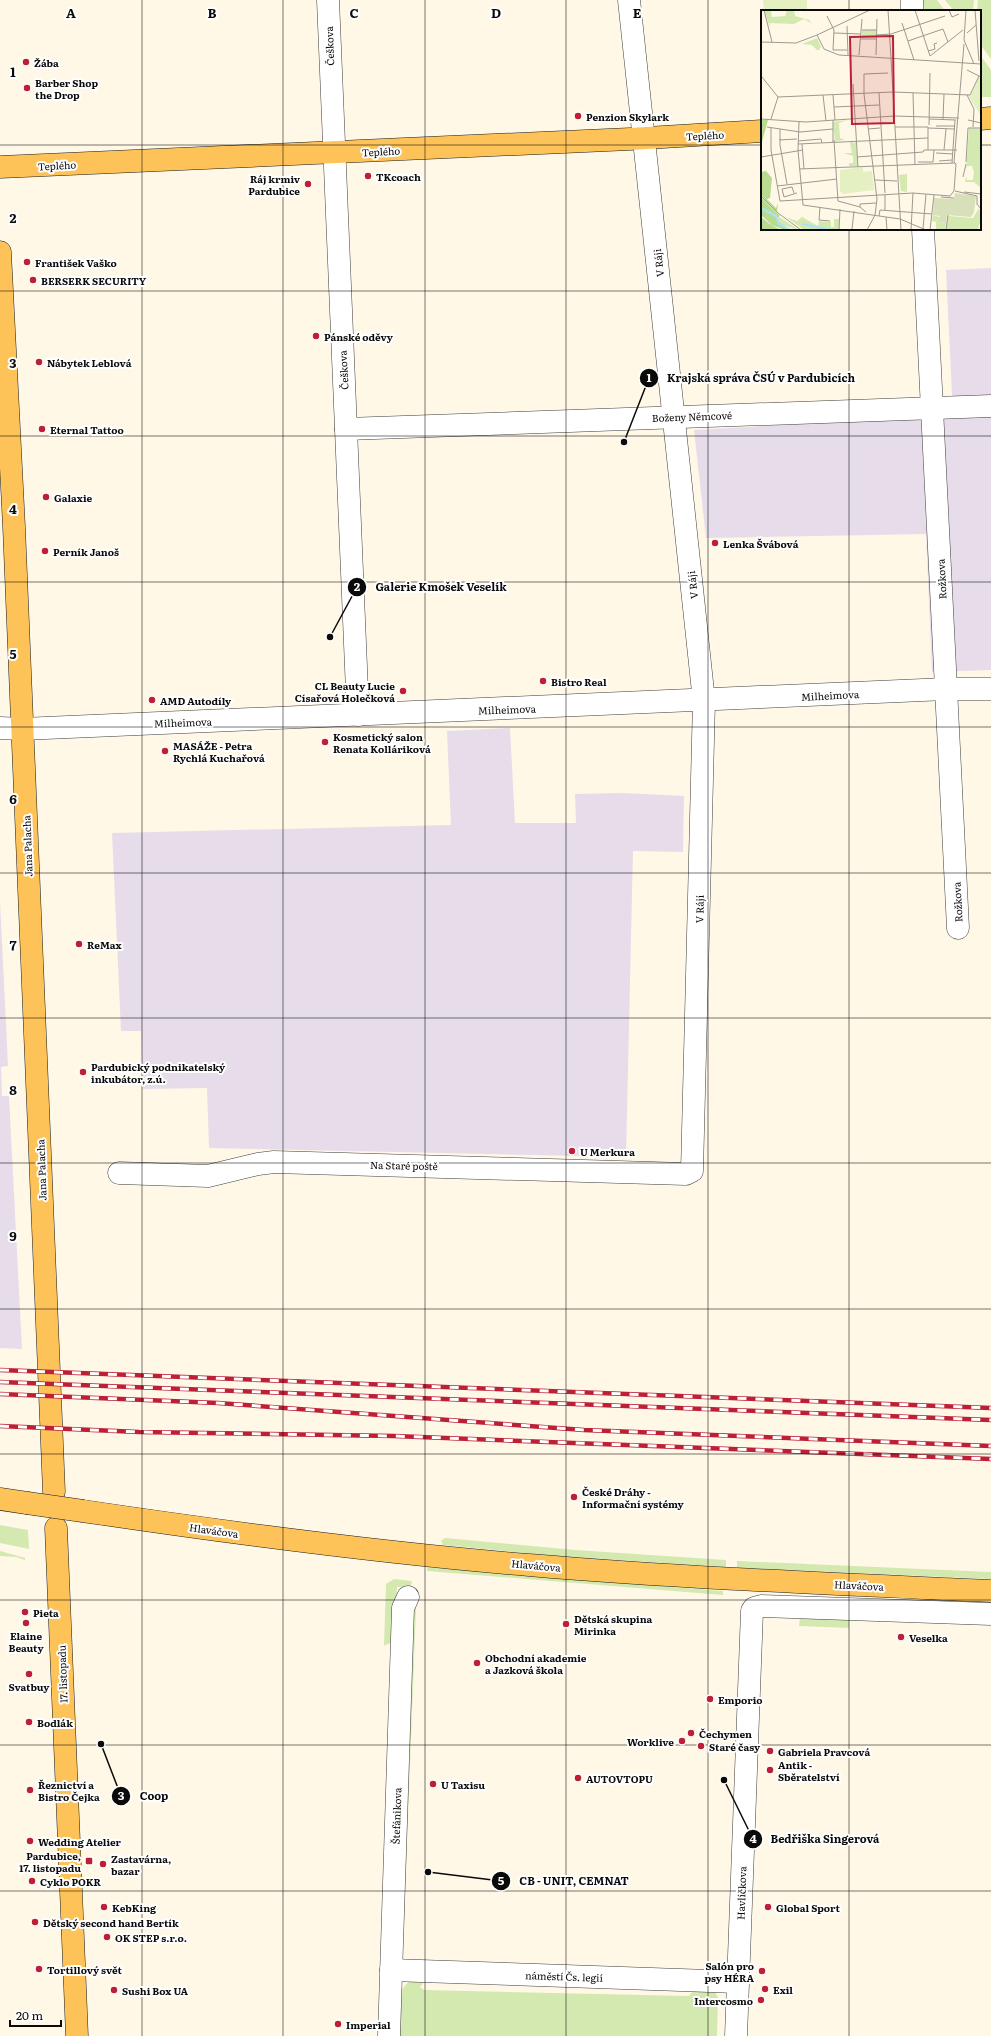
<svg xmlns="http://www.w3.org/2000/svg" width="991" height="2036" font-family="Literata,serif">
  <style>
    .industrial { fill: #e7ddea }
    .green { fill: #d4e9b0 }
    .pitch { fill: #e5f0c2 }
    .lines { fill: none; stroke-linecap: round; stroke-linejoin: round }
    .minor-casing { stroke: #3d3d3d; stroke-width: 23 }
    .major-casing { stroke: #1b1b1b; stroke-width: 23 }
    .minor { stroke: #fff; stroke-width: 22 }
    .major { stroke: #fec358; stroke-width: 22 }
    .rail-casing { stroke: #bd1f37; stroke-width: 4.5 }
    .rail { stroke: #fff; stroke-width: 3; stroke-dasharray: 9; stroke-linecap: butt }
    .major-bridge-casing { stroke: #1b1b1b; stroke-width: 23; stroke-linecap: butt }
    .major-bridge { stroke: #fec358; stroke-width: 22 }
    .grid { fill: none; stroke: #0a0a0a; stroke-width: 1; stroke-opacity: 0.55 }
    .poi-dot { fill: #bd1f37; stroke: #fff; stroke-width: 1.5 }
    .labels { text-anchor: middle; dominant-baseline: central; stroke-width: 4; stroke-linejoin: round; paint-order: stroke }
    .street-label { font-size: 10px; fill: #0a0a0a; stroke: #fff }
    .poi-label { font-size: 10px; font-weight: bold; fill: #0a0a0a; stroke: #fff; text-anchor: start }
    .inset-river { fill: none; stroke: #aae3f8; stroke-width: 2 }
    .inset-road { fill: none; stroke: #9d998f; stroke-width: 1 }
    .view { fill: #bd1f37; fill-opacity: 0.15; stroke: #bd1f37; stroke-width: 2 }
    .inset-edge { fill: none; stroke: #0a0a0a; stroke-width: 2 }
    .grid-label { font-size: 13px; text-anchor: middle; font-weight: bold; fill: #0a0a0a; stroke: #fff; stroke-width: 4; stroke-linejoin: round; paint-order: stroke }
    .leader { fill: none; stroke: #0a0a0a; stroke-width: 1.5 }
    .callout-dot { fill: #0a0a0a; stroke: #fff; stroke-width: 1.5 }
    .mark-label { font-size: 12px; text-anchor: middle; font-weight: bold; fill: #fff }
    .callout-label { font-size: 11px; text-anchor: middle; font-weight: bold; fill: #0a0a0a; stroke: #fff; stroke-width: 4; stroke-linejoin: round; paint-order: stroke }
  </style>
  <rect width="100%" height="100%" fill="#fff8e7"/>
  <g class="industrial">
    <polygon points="991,268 991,670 932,672 926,534 706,538 694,430 953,415 946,270"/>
    <polygon points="510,728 515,823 576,823 575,794 622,793 684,796 683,852 633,851 626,1157 209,1148 207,1088 143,1089 141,1031 121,1031 112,833 451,825 447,731"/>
    <polygon points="0,901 8,1066 1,1067 2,1096 9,1096 22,1349 0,1348"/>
  </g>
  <g class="green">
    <polygon points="923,0 937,0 945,11 924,11"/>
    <polygon points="945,0 974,0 973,11 954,11"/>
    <polygon points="978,0 991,0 991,59 980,44 980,11 977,11"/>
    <polygon points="980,55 991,70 991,97 980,97"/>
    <polygon points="0,1525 28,1530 29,1549 0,1543"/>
    <polygon points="445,1538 575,1550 726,1560 726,1567 555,1556 443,1545 441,1541"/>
    <polygon points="0,1551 25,1558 25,1560 16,1557 0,1556"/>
    <polygon points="737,1561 991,1572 991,1579 737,1568"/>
    <polygon points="427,1567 723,1591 723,1595 427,1571"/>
    <polygon points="394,1579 412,1581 411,1587 397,1587 394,1638 390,1643 384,1646 386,1584"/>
    <polygon points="414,1608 416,1608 403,1946 399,1946 412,1613"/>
    <polygon points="800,1617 849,1619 849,1628 799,1626"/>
    <path d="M409 1982H424L420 1987 424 1990 689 1996 694 1990 715 1992 718 1997 717 2036H397C398 2020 394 1992 409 1982Z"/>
  </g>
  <polygon class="pitch" points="763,0 807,0 807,11 764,11"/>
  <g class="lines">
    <g class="minor-casing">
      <g id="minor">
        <polyline points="328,0 358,715"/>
        <polyline points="912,0 912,11"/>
        <polyline points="923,229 958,928"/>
        <polyline points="346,429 991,406"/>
        <polyline points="0,728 22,729 946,689 991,689"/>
        <polyline points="119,1173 208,1176 258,1164 274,1162 686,1174 692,1171 704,701 629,0"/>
        <polyline points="391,1970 738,1982"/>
        <polyline points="389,2036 403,1608 408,1597"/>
        <polyline points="736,2036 752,1611 754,1608 761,1606 991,1614"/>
      </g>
    </g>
    <g class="major-casing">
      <g id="major">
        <polyline points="980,119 991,118"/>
        <polyline points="0,167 630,139 762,131"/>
        <polyline points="0,252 14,527 54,1492"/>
        <polyline points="0,1499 27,1503"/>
        <path d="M83 1511C231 1533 380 1553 529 1565 683 1578 837 1584 991 1591"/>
        <polyline points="56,1528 77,2036"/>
      </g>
    </g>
    <use href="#minor" class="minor"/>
    <use href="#major" class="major"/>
    <g class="rail-casing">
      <g id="rail">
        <polyline points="0,1370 991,1408"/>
        <polyline points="0,1382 991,1420"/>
        <polyline points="0,1394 218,1403 584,1430 991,1446"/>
        <polyline points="0,1426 139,1432 394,1436 991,1459"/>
      </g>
    </g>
    <use href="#rail" class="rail"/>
    <g class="major-bridge-casing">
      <polyline id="major-bridge" points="27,1503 83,1511"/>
    </g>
    <use href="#major-bridge" class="major-bridge"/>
  </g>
  <path class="grid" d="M142 0V2036M283 0V2036M425 0V2036M566 0V2036M708 0V2036M849 0V11M0 145H762M980 145H991M849 229V2036M0 291H991M0 436H991M0 582H991M0 727H991M0 873H991M0 1018H991M0 1163H991M0 1309H991M0 1454H991M0 1600H991M0 1745H991M0 1891H991"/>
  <g class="poi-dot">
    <circle cx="26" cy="62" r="4"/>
    <circle cx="27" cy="88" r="4"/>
    <circle cx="578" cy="116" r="4"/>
    <circle cx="368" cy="176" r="4"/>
    <circle cx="308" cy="184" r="4"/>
    <circle cx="27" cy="262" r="4"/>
    <circle cx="33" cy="280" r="4"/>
    <circle cx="316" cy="336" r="4"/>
    <circle cx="39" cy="362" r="4"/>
    <circle cx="42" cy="429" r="4"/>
    <circle cx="46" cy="497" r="4"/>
    <circle cx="715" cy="543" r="4"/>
    <circle cx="45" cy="551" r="4"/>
    <circle cx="543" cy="681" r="4"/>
    <circle cx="403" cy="691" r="4"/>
    <circle cx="152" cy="700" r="4"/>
    <circle cx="325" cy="742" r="4"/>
    <circle cx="165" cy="751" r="4"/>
    <circle cx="79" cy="944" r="4"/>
    <circle cx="83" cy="1072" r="4"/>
    <circle cx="572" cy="1151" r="4"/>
    <circle cx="574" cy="1497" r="4"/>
    <circle cx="25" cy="1612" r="4"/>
    <circle cx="26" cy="1623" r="4"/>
    <circle cx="566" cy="1624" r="4"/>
    <circle cx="901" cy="1637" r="4"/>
    <circle cx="477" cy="1663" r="4"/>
    <circle cx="29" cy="1674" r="4"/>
    <circle cx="710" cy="1699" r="4"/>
    <circle cx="29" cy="1722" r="4"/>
    <circle cx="691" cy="1733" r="4"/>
    <circle cx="682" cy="1741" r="4"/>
    <circle cx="701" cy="1746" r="4"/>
    <circle cx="770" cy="1751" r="4"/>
    <circle cx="770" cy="1770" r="4"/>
    <circle cx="578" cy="1778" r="4"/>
    <circle cx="433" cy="1784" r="4"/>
    <circle cx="30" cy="1790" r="4"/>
    <circle cx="30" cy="1841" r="4"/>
    <rect x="85" y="1857" width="8" height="8" rx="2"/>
    <circle cx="103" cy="1864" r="4"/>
    <circle cx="32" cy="1881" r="4"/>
    <circle cx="104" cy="1907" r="4"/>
    <circle cx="768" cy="1907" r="4"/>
    <circle cx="35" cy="1922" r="4"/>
    <circle cx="107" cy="1937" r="4"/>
    <circle cx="39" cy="1969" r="4"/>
    <circle cx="762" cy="1971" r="4"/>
    <circle cx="765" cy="1989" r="4"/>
    <circle cx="114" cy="1990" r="4"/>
    <circle cx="761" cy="2000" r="4"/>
    <circle cx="338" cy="2024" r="4"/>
  </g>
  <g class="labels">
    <g class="street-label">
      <text transform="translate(329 46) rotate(-92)">Češkova</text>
      <text transform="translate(705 135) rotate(-3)">Teplého</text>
      <text transform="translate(381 151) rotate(-3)">Teplého</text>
      <text transform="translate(57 165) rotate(-3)">Teplého</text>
      <text transform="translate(658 263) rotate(-96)">V Ráji</text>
      <text transform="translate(343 370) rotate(-93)">Češkova</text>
      <text transform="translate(692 416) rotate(-2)">Boženy Němcové</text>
      <text transform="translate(941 579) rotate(-93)">Rožkova</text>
      <text transform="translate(692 585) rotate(-96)">V Ráji</text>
      <text transform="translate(830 695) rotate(-3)">Milheimova</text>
      <text transform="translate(507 709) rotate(-2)">Milheimova</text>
      <text transform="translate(183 722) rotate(-2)">Milheimova</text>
      <text transform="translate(27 846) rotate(-92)">Jana Palacha</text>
      <text transform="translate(957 902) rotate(-93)">Rožkova</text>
      <text transform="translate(699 909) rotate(-89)">V Ráji</text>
      <text transform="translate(404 1165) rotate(1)">Na Staré poště</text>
      <text transform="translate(41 1170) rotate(-92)">Jana Palacha</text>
      <text transform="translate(214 1530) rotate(8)">Hlaváčova</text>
      <text transform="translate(536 1565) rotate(5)">Hlaváčova</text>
      <text transform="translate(859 1585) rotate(3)">Hlaváčova</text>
      <text transform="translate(62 1674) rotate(-92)">17. listopadu</text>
      <text transform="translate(396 1816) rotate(-88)">Štefánikova</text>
      <text transform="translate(741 1893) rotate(-88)">Havlíčkova</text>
      <text transform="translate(564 1976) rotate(2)">náměstí Čs. legií</text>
    </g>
    <g class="poi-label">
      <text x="34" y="62">Žába</text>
      <text x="35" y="82">Barber Shop<tspan x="35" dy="12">the Drop</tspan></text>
      <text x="586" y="116">Penzion Skylark</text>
      <text x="376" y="176">TKcoach</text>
      <text x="300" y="178" text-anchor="end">Ráj krmiv<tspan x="300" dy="12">Pardubice</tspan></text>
      <text x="35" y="262">František Vaško</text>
      <text x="41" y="280">BERSERK SECURITY</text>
      <text x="324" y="336">Pánské oděvy</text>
      <text x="47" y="362">Nábytek Leblová</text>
      <text x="50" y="429">Eternal Tattoo</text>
      <text x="54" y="497">Galaxie</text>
      <text x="723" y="543">Lenka Švábová</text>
      <text x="53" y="551">Perník Janoš</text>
      <text x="551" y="681">Bistro Real</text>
      <text x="395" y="685" text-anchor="end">CL Beauty Lucie<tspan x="395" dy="12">Císařová Holečková</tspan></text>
      <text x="160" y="700">AMD Autodíly</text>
      <text x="333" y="736">Kosmetický salon<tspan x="333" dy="12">Renata Kolláriková</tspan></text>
      <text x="173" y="745">MASÁŽE - Petra<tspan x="173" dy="12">Rychlá Kuchařová</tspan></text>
      <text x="87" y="944">ReMax</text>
      <text x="91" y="1066">Pardubický podnikatelský<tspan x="91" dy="12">inkubátor, z.ú.</tspan></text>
      <text x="580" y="1151">U Merkura</text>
      <text x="582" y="1491">České Dráhy -<tspan x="582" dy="12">Informační systémy</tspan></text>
      <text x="33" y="1612">Pieta</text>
      <text x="574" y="1618">Dětská skupina<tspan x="574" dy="12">Mirinka</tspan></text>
      <text x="26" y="1635" text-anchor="middle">Elaine<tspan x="26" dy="12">Beauty</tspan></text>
      <text x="909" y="1637">Veselka</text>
      <text x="485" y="1657">Obchodní akademie<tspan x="485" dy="12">a Jazková škola</tspan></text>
      <text x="29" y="1686" text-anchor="middle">Svatbuy</text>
      <text x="718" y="1699">Emporio</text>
      <text x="37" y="1722">Bodlák</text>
      <text x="699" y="1733">Čechymen</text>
      <text x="674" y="1741" text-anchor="end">Worklive</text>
      <text x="709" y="1746">Staré časy</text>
      <text x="778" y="1751">Gabriela Pravcová</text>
      <text x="778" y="1764">Antik -<tspan x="778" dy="12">Sběratelství</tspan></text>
      <text x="586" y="1778">AUTOVTOPU</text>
      <text x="38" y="1784">Řeznictví a<tspan x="38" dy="12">Bistro Čejka</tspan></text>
      <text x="441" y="1784">U Taxisu</text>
      <text x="38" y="1841">Wedding Atelier</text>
      <text x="81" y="1855" text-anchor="end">Pardubice,<tspan x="81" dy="12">17. listopadu</tspan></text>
      <text x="111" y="1858">Zastavárna,<tspan x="111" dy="12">bazar</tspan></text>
      <text x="40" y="1881">Cyklo POKR</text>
      <text x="112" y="1907">KebKing</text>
      <text x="776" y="1907">Global Sport</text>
      <text x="43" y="1922">Dětský second hand Bertík</text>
      <text x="115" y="1937">OK STEP s.r.o.</text>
      <text x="754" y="1965" text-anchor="end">Salón pro<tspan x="754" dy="12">psy HÉRA</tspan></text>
      <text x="47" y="1969">Tortillový svět</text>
      <text x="773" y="1989">Exil</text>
      <text x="122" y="1990">Sushi Box UA</text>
      <text x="753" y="2000" text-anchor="end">Intercosmo</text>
      <text x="346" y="2024">Imperial</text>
    </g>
  </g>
  <g transform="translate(761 10)">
    <rect width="220" height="220" fill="#fff8e7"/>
    <path d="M3 0 10 1 11 7 24 6 26 0H33L34 6 48 10 51 14 43 9 33 14 9 13V17ZM101 20H115V28H101ZM56 28 60 37 58 40H56L51 35 41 34ZM87 110 78 113 79 128 84 130 74 131 72 112ZM208 118 220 119V178L213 172H204L205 166 206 170H212L213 162 211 156H206L205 160ZM91 131 92 133 95 132 97 156H88V153H92V146L82 143H91L89 133ZM146 164V182L140 181 138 165ZM218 198 220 208 217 220H185L187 206 212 208ZM172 205 179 207V212L185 213 184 220 175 219V212L171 211ZM16 206 20 208 38 220 21 215ZM25 207 36 211 41 207 57 216 58 211 70 212V217H73V209H78V220H43Z" fill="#d4e9b0"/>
    <path d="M0 110H7L1 132 0 130ZM5 161 11 168 9 188 6 189 15 198 17 193 16 202 0 185V162ZM0 187 19 206 17 207 18 211 24 217V220L11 215 0 205ZM0 207 9 214 20 220H0Z" fill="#b9db8f"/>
    <path d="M194 183 215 186 213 202 210 207 186 205 185 213 178 212 179 206 172 205 173 188 193 189Z" fill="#d7e0b9"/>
    <path d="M218 67 220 68V106L207 85H210ZM102 157V162L111 161 113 180 82 184 79 181V160Z" fill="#e5f0c2"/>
    <path class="inset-river" d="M0 198 15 206 18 214 29 220M41 214 70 220"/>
    <path class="inset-road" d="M3 0 11 32M127 0 130 48M154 0 169 46 202 20M188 0 191 7 198 4M205 0 203 30 213 54M214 0 218 51M66 6 73 20 72 40M141 13 153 50M86 16 87 45M101 20H115M73 23 100 24M206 23 215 15M56 25 109 0M115 25 130 24 184 6M100 29H115M147 31 182 19 187 32M0 32 35 33 56 25 63 39 78 45 220 54M72 40H86M167 41 174 39 173 34 176 33M98 45 101 9M115 45 116 9M130 49 140 220M206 60 220 67M1 67 17 87M92 74 97 157M118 83 124 183M152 83 154 155M62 85 65 111M72 85 74 110M206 85 213 99 212 117M17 87 132 82 209 85 218 66M73 97 118 95M133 106 198 108M0 109 45 112 133 106M10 109 17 87M168 109 195 110M182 109 183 84M72 110V132M207 110 220 113M38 112 37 140 42 195 139 209 165 220M168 115 169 63M175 116H194M6 117 39 122 72 119M134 117H167V140M10 118V140L19 191 152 183M167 118 194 119M19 119V135L26 174M107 119 119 118M18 130 36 129M73 130 77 191 99 197 105 202M37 131 60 129 61 133M37 134 167 128M41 134 43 159M183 140 185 119M175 143 192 144M0 147 42 140M96 147 162 142 163 140H196M178 151 191 150M157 152H172M172 152 173 140M205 152 207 118H219M191 153 194 110M195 154 193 152 203 34M38 159 194 153M202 167 205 154M114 170 136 171M16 176 76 169M194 181 216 186V194L220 199M203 182 220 184M33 183 31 177 21 179 23 187 36 183M152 183 189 186M0 186 17 203 40 220M189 186 193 181 195 154M180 187 193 188M59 197 58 210 69 211M99 197V194L115 193M124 200V185M118 206 119 200 171 204M125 207 126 220M91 219 93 201M162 219 165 184M78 220 79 199M106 220 114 205 116 189 103 84V64L127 63M150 220 152 183M169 220 173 185M185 220 187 205"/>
    <path class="view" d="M132 26 133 113 91 114 89 27Z"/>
    <rect width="220" height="220" class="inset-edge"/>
  </g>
  <g class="grid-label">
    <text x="71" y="18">A</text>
    <text x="212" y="18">B</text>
    <text x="354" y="18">C</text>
    <text x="496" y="18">D</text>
    <text x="637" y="18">E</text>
    <text x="13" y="77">1</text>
    <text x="13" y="223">2</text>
    <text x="13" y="368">3</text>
    <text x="13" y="514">4</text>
    <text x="13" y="659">5</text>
    <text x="13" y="804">6</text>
    <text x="13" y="950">7</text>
    <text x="13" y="1095">8</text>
    <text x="13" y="1241">9</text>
  </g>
  <path class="leader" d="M624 442L649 378M330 637L357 587M101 1744L121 1796M724 1780L753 1839M428 1872L501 1881"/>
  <g class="callout-dot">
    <circle cx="624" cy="442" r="4"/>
    <circle cx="330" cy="637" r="4"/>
    <circle cx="101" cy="1744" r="4"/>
    <circle cx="724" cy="1780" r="4"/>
    <circle cx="428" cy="1872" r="4"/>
    <circle cx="649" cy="378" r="10"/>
    <circle cx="357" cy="587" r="10"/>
    <circle cx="121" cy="1796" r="10"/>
    <circle cx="753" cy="1839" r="10"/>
    <circle cx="501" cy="1881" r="10"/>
  </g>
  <g class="mark-label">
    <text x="649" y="382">1</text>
    <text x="357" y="591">2</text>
    <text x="121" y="1800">3</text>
    <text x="753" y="1843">4</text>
    <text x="501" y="1885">5</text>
  </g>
  <g class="callout-label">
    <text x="761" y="382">Krajská správa ČSÚ v Pardubicích</text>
    <text x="441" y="591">Galerie Kmošek Veselík</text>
    <text x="154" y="1800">Coop</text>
    <text x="825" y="1843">Bedřiška Singerová</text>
    <text x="574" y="1885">CB - UNIT, CEMNAT</text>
  </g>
  <path d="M10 2020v6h51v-6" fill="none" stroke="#0a0a0a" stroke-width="2"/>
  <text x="16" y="2020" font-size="12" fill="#0a0a0a" stroke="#ffffff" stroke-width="3" paint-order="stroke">20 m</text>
</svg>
